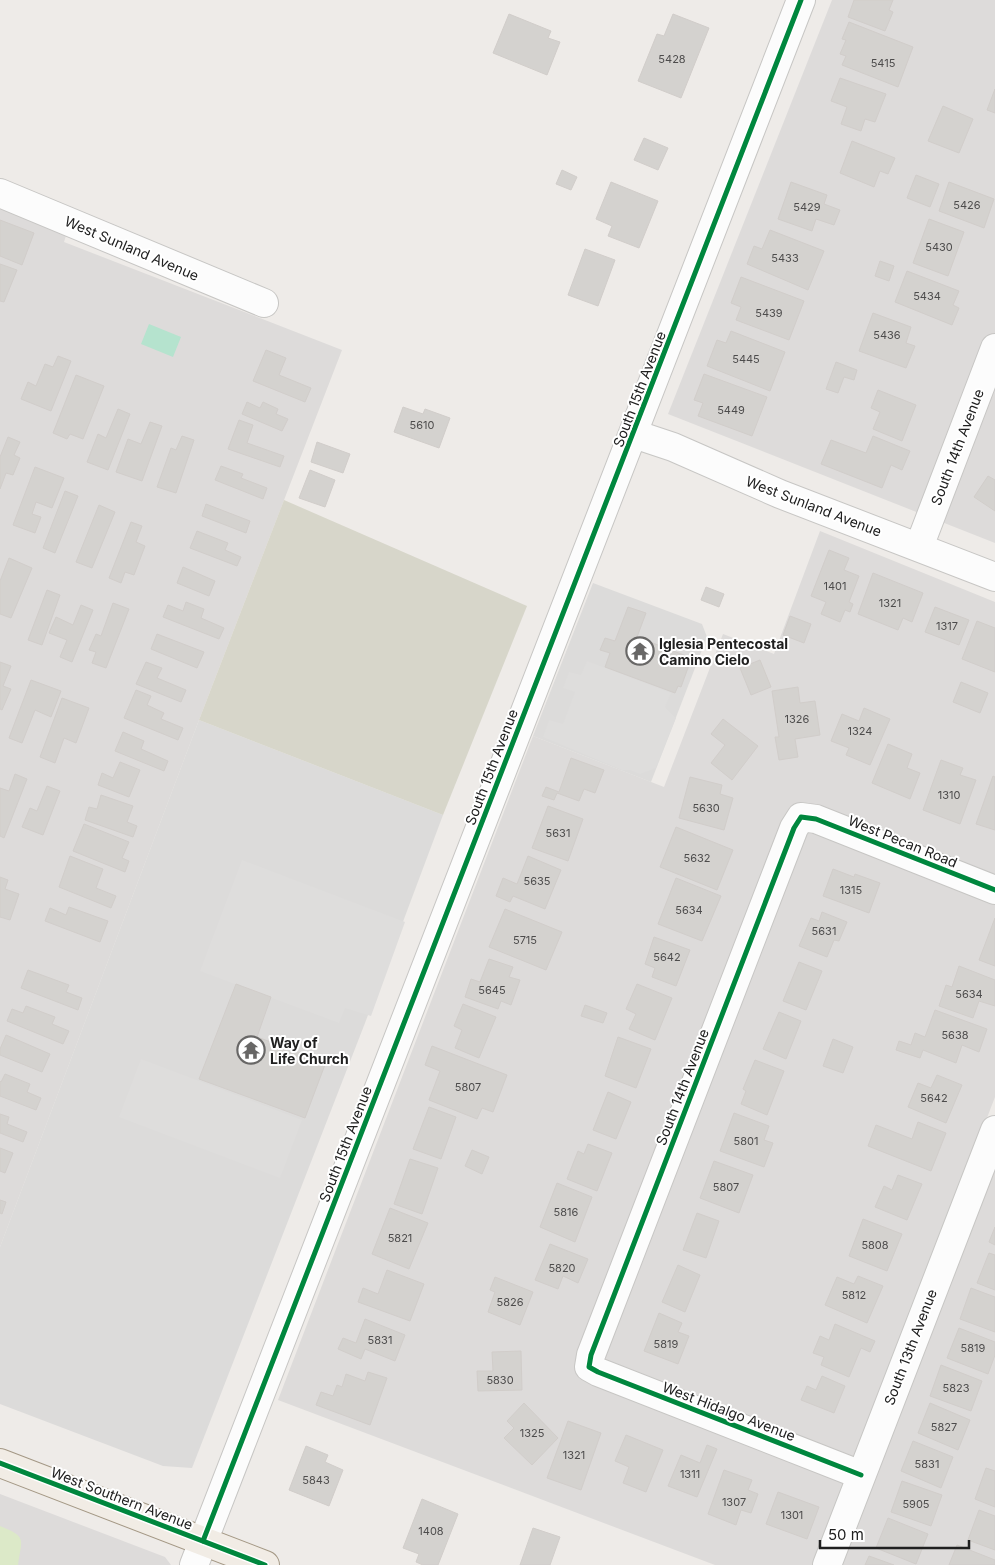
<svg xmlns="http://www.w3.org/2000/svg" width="995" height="1565" font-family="Inter,sans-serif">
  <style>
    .residential { fill: #dddbda }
    .religious { fill: #dcdbda }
    .construction { fill: #d7d6ca }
    .grass { fill: #dce9c8 }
    .pitch { fill: #b5e3ce }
    .parking { fill: #dedddc }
    .building { fill: #d4d2cf; stroke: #d1cdca }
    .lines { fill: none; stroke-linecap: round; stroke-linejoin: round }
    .minor-casing { stroke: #c7c6c4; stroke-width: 30 }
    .major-casing { stroke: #a49885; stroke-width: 30 }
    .minor { stroke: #fcfcfc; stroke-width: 28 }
    .major { stroke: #f1ece5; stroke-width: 28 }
    .cycleway-casing { stroke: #fff; stroke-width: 8 }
    .cycleway { stroke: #00873e; stroke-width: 5 }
    .labels { text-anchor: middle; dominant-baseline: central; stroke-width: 4; stroke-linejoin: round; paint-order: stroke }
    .number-label { font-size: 11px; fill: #4d4c4c }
    .street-label { font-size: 14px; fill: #202020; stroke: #fff }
    .poi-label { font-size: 14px; font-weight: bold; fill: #202020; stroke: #fff; text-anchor: start }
  </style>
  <rect width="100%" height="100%" fill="#eeebe8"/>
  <g class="residential">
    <polygon points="832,0 995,0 995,543 668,414"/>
    <polygon points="0,199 69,226 64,242 342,350 199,720 0,1247"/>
    <polygon points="820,531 995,602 995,1097 815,1565 715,1565 278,1400 533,736 664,787 723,634 774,654"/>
    <polygon points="995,1166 995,1565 841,1565"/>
    <polygon points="0,1494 165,1557 171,1565 0,1565"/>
  </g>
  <g class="religious">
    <polygon points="593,583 702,624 707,637 651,782 533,736"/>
    <polygon points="199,720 443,815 365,1023 192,1468 163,1466 0,1404 0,1247"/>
  </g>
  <polygon class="construction" points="284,500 527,606 443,815 199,720"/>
  <path class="grass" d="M0 1526C27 1537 22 1538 18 1565H0Z"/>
  <polygon class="pitch" points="149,324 181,337 173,357 141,344"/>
  <g class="parking">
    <polygon points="587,661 671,693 665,707 676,718 656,768 640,774 630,770 622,770 543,737 549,720 563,724 575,692 563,688 569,672 581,675"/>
    <polygon points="242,860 405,922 371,1016 345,1008 339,1023 200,971"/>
    <polygon points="141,1059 302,1120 280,1178 119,1117"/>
  </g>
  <g class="building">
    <polygon points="854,0 893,0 889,10 893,12 885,31 848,17"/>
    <polygon points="509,14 551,31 548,38 560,42 547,75 493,53"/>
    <polygon points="673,14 709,28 681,98 638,81 657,34 664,36"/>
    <polygon points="849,22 913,47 898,87 842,65 846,56 840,54 846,40 842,39"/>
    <polygon points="840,78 886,94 875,122 865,119 861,131 841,124 847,107 831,101"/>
    <polygon points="995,89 995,113 987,110"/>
    <polygon points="943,106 973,119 959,153 928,141"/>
    <polygon points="644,138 668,148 658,170 634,160"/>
    <polygon points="852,141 895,158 888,174 880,171 874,187 840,173"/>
    <polygon points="562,170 577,177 571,190 556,184"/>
    <polygon points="916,175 939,184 930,207 907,198"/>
    <polygon points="611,182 658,201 639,248 608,236 612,226 596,219"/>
    <polygon points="791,182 827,195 824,204 840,210 834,225 816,219 812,231 778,219"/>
    <polygon points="949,182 994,199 984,228 939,211"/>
    <polygon points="929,219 964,232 948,276 913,263"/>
    <polygon points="0,220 34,233 22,265 0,256"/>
    <polygon points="770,230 824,251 808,290 747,264 754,246 762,249"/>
    <polygon points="585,249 615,260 598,306 568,295"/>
    <polygon points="880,261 894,266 889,281 875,276"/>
    <polygon points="0,264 17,270 4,302 0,301"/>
    <polygon points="907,271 959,291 953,305 959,308 952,325 895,302"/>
    <polygon points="741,277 804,301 789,340 736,320 741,307 731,303"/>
    <polygon points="873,313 911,327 906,343 915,346 906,368 859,351"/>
    <polygon points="731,331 785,352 770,391 707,366 717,340 726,343"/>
    <polygon points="266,350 286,358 279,375 311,388 305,402 253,381"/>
    <polygon points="58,356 71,361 51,411 21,399 28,382 36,386 45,364 53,367"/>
    <polygon points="836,362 857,370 854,380 844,377 838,393 826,389"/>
    <polygon points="704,374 767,397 752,436 698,416 703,403 694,400"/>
    <polygon points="76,375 104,386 83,439 70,434 67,439 53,433"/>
    <polygon points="878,390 916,405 902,441 873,429 880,412 871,408"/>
    <polygon points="247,402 260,408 263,402 278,409 276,414 288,419 282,431 242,414"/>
    <polygon points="403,407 423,414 425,409 450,418 439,448 394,432"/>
    <polygon points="118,409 130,414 108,470 87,462 98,434 106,438"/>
    <polygon points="239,420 253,425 247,443 284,456 280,467 228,449"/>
    <polygon points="150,422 162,426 142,481 116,472 128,439 141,444"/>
    <polygon points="182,436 194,440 176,493 157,487 171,448 176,450"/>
    <polygon points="873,436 910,451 902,470 891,465 882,488 821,464 831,440 866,453"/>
    <polygon points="8,437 20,442 14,455 20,458 13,475 6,473 0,489 0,457"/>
    <polygon points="317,442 350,454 343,473 311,462"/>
    <polygon points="221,466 243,474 241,478 267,488 263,499 215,480"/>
    <polygon points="35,467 64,478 52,508 36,502 32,514 41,517 35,533 13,525"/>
    <polygon points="310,470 335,480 325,507 299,498"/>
    <polygon points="988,476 995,480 995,511 974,497"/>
    <polygon points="65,491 78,496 55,553 43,548"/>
    <polygon points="206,504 250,521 246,533 202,516"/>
    <polygon points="99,505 115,512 92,568 76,562"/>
    <polygon points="131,522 142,526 136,542 145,546 134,575 125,572 121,583 109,578"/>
    <polygon points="197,531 228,543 225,550 241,557 237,566 190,548"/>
    <polygon points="829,550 849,558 844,570 859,576 849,602 853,604 850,612 845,610 840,622 821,614 826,602 811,596"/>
    <polygon points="9,558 32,568 11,618 0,614 0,581"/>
    <polygon points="183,567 215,581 209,596 177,583"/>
    <polygon points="873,573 923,593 912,622 903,618 898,630 858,614"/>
    <polygon points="706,587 724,594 719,607 701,600"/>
    <polygon points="47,590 60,595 42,645 28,640"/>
    <polygon points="186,602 204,609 201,618 224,628 219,639 163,617 168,605 183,611"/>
    <polygon points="113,603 129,609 106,668 92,663 96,652 89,650 96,634 101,636"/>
    <polygon points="81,605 93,610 72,662 60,657 67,640 49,633 56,617 73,625"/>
    <polygon points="628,607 646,613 637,637 689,657 686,664 689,665 681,687 678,686 675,693 605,667 610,653 600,650 605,638 615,641"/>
    <polygon points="935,607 969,620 959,645 925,632"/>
    <polygon points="790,616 811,624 804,643 783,635"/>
    <polygon points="977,621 995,628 995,672 962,659"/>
    <polygon points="157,634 204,652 197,668 151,649"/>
    <polygon points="760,660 771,687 751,695 740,668"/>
    <polygon points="0,662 11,666 3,686 11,689 2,710 0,709"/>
    <polygon points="146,662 162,668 157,678 186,690 181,702 136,684"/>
    <polygon points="31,680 61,691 51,717 35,710 22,743 9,738"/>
    <polygon points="961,682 988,693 980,713 953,702"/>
    <polygon points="798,687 800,703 815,701 820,735 795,739 798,757 779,760 775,737 779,737 772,691"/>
    <polygon points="136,690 151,696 147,705 164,713 161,719 183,728 178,740 124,718"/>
    <polygon points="62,698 89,708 76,743 64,738 55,763 40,757"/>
    <polygon points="864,708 890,719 870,765 846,755 849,748 831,741 842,714 859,721"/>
    <polygon points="723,719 758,746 732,780 711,763 725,745 711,734"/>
    <polygon points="123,732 144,741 141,749 168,761 164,771 115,751"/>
    <polygon points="888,744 912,754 907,768 920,773 910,799 872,783"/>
    <polygon points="571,758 604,770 595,793 584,789 579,801 557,793 554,800 542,796 546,787 559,792"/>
    <polygon points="941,760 963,768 960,775 976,780 960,824 923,810"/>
    <polygon points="120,762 140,770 129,797 98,785 102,773 113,778"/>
    <polygon points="15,774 27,779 4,838 0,836 0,788 9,791"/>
    <polygon points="993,776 995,777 995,830 976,824"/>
    <polygon points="690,777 722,785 720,794 733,798 724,830 679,818"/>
    <polygon points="47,786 60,791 43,835 22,827 30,808 37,811"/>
    <polygon points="101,795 133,806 127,822 137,826 133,837 85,820 89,807 97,809"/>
    <polygon points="548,806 583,819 568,861 532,848"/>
    <polygon points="84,824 129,842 122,858 129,861 125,872 73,851"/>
    <polygon points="676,827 733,850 717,890 660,867"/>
    <polygon points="70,856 103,869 96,888 116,896 111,908 59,887"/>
    <polygon points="528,856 561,870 545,909 513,896 510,902 496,896 503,878 517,884"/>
    <polygon points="833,869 854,877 855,874 880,883 869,913 823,896"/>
    <polygon points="0,877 8,880 5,889 19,894 10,920 0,917"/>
    <polygon points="676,878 721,896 702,941 658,924"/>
    <polygon points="69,907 108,921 100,942 45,921 50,908 66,915"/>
    <polygon points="505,909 562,932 546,970 489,947"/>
    <polygon points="822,912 847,922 839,941 834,940 827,957 799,946 811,918 819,921"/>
    <polygon points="995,918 995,966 979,960"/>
    <polygon points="654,937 690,950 676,986 652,977 655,968 645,964"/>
    <polygon points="489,959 513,967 509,977 520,980 511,1005 501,1001 498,1009 465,997 471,979 480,982"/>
    <polygon points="799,962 822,971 806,1010 783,1001"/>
    <polygon points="959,966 995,980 995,1006 979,1001 973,1018 939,1006 946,985 952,987"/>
    <polygon points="28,970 69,985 66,992 82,998 78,1010 21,988"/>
    <polygon points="236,984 271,997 257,1037 326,1062 305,1118 199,1079"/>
    <polygon points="637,984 672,998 655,1040 629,1029 636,1014 626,1009"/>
    <polygon points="463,1004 496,1017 479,1058 455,1048 462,1030 454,1026"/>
    <polygon points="585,1005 607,1013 603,1023 581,1016"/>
    <polygon points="26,1006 55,1017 52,1024 69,1031 63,1044 7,1021 12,1009 23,1013"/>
    <polygon points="935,1010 987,1029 979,1052 962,1045 956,1063 923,1050 920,1058 896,1050 899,1041 911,1045 915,1033 925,1037"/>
    <polygon points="779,1012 801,1021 786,1059 763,1049"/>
    <polygon points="6,1035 50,1054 42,1072 0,1055 0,1049"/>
    <polygon points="618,1037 651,1049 636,1088 605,1076"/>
    <polygon points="833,1039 853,1047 843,1073 823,1066"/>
    <polygon points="432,1046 507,1075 493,1112 482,1108 477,1119 429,1100 440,1071 425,1065"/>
    <polygon points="755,1060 784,1071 767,1115 741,1104 746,1091 743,1089"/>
    <polygon points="5,1074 30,1084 27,1092 41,1098 36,1110 0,1096 0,1081 1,1082"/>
    <polygon points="937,1075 962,1085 946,1123 908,1107 918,1083 931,1088"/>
    <polygon points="608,1092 631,1102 616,1139 593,1130"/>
    <polygon points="429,1107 456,1117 441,1159 413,1149"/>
    <polygon points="734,1113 769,1126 764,1140 773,1143 764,1167 720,1151"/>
    <polygon points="0,1114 9,1117 7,1124 27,1132 23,1142 0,1133"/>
    <polygon points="918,1122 946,1133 931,1171 868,1146 876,1125 912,1139"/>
    <polygon points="588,1144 612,1153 597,1191 567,1179 578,1151 584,1154"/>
    <polygon points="0,1148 13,1153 5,1173 0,1171"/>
    <polygon points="472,1150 489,1157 482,1174 465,1166"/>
    <polygon points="410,1159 438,1168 422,1214 394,1204"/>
    <polygon points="714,1161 753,1175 739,1213 700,1198"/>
    <polygon points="898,1175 922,1184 907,1220 875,1207 884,1186 892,1190"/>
    <polygon points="557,1183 592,1197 575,1242 540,1227"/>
    <polygon points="0,1200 6,1202 2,1214 0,1213"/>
    <polygon points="390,1208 428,1223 409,1269 372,1254"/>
    <polygon points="697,1213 719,1221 706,1258 683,1250"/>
    <polygon points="863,1219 902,1234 887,1271 849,1256"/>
    <polygon points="995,1227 995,1245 989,1242"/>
    <polygon points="550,1244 588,1259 578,1283 563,1276 558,1289 535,1280"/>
    <polygon points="989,1253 995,1255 995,1290 977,1283"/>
    <polygon points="678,1265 700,1275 685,1312 662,1302"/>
    <polygon points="387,1270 424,1284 410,1321 358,1302 363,1288 378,1294"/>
    <polygon points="858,1276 883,1286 867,1323 825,1305 837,1277 854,1284"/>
    <polygon points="495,1277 533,1292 520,1325 488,1312 495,1292 490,1290"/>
    <polygon points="971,1288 995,1297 995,1332 960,1319"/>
    <polygon points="659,1313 682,1323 678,1332 689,1336 678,1364 644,1351"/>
    <polygon points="365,1319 405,1335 395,1361 365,1349 361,1359 338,1349 343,1338 356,1343"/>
    <polygon points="835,1324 875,1341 870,1352 861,1348 849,1377 821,1365 824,1357 813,1353 820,1336 829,1340"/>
    <polygon points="959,1328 995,1342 995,1355 988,1374 947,1358"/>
    <polygon points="521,1351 522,1390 478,1391 477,1371 493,1371 492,1352"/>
    <polygon points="941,1365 982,1381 971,1411 930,1396"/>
    <polygon points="368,1372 387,1378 370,1425 316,1405 321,1392 333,1396 337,1385 342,1387 346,1374 365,1381"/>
    <polygon points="822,1376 845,1386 834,1413 801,1400 807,1386 816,1390"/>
    <polygon points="524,1403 558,1438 532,1465 504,1438 514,1428 507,1421"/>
    <polygon points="930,1403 970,1420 958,1450 918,1433"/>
    <polygon points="568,1421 601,1433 581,1490 547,1478"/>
    <polygon points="626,1435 663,1450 646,1492 623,1483 629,1467 615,1461"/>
    <polygon points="913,1441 953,1457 941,1488 901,1471"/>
    <polygon points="707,1445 717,1449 697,1497 668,1486 681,1455 700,1463"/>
    <polygon points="306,1446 328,1455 325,1462 343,1470 329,1506 289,1490"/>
    <polygon points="986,1468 995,1471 995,1507 975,1499"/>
    <polygon points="724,1470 752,1480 748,1490 758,1494 751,1513 741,1510 736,1525 708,1514"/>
    <polygon points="902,1481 942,1495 931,1526 891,1512"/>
    <polygon points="778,1492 819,1507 807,1539 766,1524"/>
    <polygon points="422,1499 458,1514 438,1565 423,1565 416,1562 419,1554 403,1548"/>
    <polygon points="979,1510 995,1516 995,1550 968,1540"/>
    <polygon points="888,1518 928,1534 916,1564 876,1548"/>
    <polygon points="533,1528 560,1537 550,1565 520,1565"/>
    <polygon points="957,1545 995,1560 995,1565 949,1565"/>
    <polygon points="869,1556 894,1565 865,1565"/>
  </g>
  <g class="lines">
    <g class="minor-casing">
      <g id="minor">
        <polyline points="0,193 264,303"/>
        <polyline points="634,434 673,447 780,494 995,577"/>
        <polyline points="919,547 995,348"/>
        <polyline points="861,1475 598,1372 589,1367 591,1355 794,828 801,817 816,819 995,890"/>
        <polyline points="194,1565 801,0"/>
        <polyline points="827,1565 995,1130"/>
      </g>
    </g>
    <g class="major-casing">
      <polyline id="major" points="0,1463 265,1565"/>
    </g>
    <use href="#minor" class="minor"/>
    <use href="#major" class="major"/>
    <g class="cycleway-casing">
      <g id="cycleway">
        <polyline points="0,1463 265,1565"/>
        <polyline points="861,1475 598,1372 589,1367 591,1355 794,828 801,817 816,819 995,890"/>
        <polyline points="203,1541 801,0"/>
      </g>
    </g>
    <use href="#cycleway" class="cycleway"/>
  </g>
  <defs>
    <g id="temple-ring" transform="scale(1.4375)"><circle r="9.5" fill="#fff" stroke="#686766" stroke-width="1.5"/><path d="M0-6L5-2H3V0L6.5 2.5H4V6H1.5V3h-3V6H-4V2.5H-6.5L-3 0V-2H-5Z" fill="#686766"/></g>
  </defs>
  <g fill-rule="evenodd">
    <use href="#temple-ring" x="640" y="651"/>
    <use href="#temple-ring" x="251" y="1050"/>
  </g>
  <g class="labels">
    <g class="number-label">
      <text x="672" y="59">5428</text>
      <text x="883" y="63">5415</text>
      <text x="967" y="205">5426</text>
      <text x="807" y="207">5429</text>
      <text x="939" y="247">5430</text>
      <text x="785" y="258">5433</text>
      <text x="927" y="296">5434</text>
      <text x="769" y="313">5439</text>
      <text x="887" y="335">5436</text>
      <text x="746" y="359">5445</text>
      <text x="731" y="410">5449</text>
      <text x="422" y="425">5610</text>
      <text x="835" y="586">1401</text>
      <text x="890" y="603">1321</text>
      <text x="947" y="626">1317</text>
      <text x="797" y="719">1326</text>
      <text x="860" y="731">1324</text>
      <text x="949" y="795">1310</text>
      <text x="706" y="808">5630</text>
      <text x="558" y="833">5631</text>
      <text x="697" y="858">5632</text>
      <text x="537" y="881">5635</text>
      <text x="851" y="890">1315</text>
      <text x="689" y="910">5634</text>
      <text x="824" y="931">5631</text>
      <text x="525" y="940">5715</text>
      <text x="667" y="957">5642</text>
      <text x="492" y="990">5645</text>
      <text x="969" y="994">5634</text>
      <text x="955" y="1035">5638</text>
      <text x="468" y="1087">5807</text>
      <text x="934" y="1098">5642</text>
      <text x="746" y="1141">5801</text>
      <text x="726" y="1187">5807</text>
      <text x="566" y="1212">5816</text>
      <text x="400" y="1238">5821</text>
      <text x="875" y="1245">5808</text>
      <text x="562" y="1268">5820</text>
      <text x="854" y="1295">5812</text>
      <text x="510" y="1302">5826</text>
      <text x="380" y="1340">5831</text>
      <text x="666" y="1344">5819</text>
      <text x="973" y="1348">5819</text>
      <text x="500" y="1380">5830</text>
      <text x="956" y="1388">5823</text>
      <text x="944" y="1427">5827</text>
      <text x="532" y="1433">1325</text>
      <text x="574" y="1455">1321</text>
      <text x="927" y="1464">5831</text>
      <text x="690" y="1474">1311</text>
      <text x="316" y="1480">5843</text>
      <text x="734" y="1502">1307</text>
      <text x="916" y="1504">5905</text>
      <text x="792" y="1515">1301</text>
      <text x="431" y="1531">1408</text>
    </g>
    <g class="street-label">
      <text transform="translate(132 248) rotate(23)">West Sunland Avenue</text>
      <text transform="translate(639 389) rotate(-69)">South 15th Avenue</text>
      <text transform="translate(957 447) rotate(-69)">South 14th Avenue</text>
      <text transform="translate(814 506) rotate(21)">West Sunland Avenue</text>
      <text transform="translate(491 767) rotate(-69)">South 15th Avenue</text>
      <text transform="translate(903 841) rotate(22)">West Pecan Road</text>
      <text transform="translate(682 1087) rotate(-69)">South 14th Avenue</text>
      <text transform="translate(345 1144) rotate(-69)">South 15th Avenue</text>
      <text transform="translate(910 1347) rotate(-69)">South 13th Avenue</text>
      <text transform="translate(729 1411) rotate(21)">West Hidalgo Avenue</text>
      <text transform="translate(122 1498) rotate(21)">West Southern Avenue</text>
    </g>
    <g class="poi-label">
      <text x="659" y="643">Iglesia Pentecostal<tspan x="659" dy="16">Camino Cielo</tspan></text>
      <text x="270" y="1042">Way of<tspan x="270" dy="16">Life Church</tspan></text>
    </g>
  </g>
  <path d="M820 1540v8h149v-8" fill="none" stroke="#202020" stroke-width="2.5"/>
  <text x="828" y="1540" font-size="15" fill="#202020" stroke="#ffffff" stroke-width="4" paint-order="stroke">50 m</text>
</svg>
